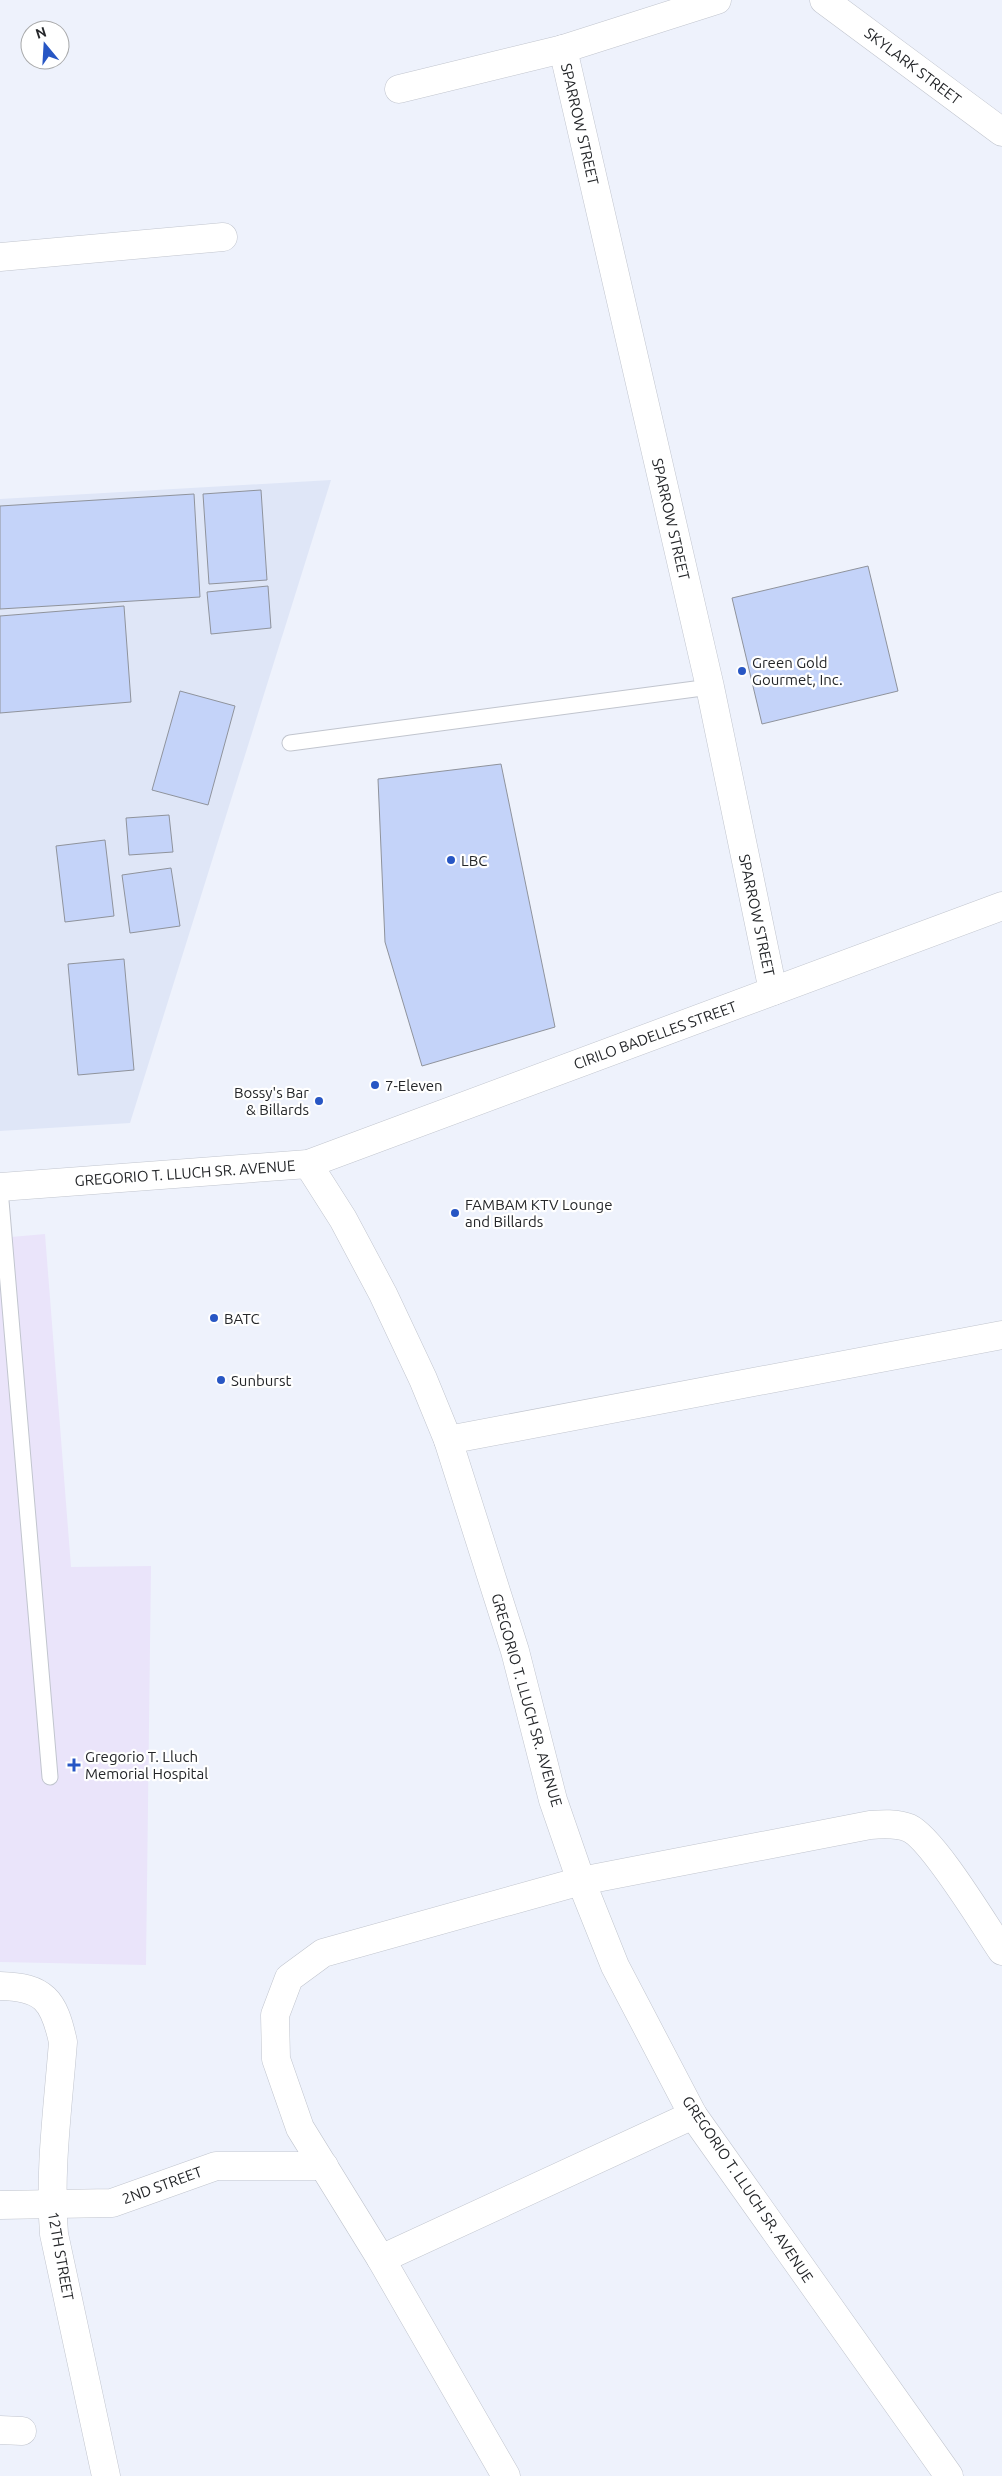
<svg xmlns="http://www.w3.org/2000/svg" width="1002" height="2476" font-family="Ubuntu,sans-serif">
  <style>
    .built { fill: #dfe6f7 }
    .medical { fill: #eae4fa }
    .building { fill: #c4d3f9; stroke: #8f939c }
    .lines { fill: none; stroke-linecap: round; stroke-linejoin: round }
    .lane-casing { stroke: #c1c5ce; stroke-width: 17 }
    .street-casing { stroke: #c1c5ce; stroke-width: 29 }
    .secondary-casing { stroke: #c1c5ce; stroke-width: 29 }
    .lane { stroke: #fff; stroke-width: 15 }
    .street { stroke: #fff; stroke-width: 28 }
    .secondary { stroke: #fff; stroke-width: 28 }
    .poi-dot { fill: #2756c4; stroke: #fff; stroke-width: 2 }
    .labels { text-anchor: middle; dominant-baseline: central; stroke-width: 4.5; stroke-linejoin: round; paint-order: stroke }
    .street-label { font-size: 15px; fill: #242629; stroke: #fff }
    .poi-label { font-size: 15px; fill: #242629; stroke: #fff; text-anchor: start }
  </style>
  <rect width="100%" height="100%" fill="#eef2fc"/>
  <polygon class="built" points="331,480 130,1123 0,1131 0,499"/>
  <polygon class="medical" points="45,1234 71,1567 151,1566 146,1965 0,1962 0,1238"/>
  <g class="building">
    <polygon points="261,490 267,580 209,584 203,494"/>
    <polygon points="194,494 200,597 0,609 0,506"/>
    <polygon points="868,566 898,691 762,724 732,598"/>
    <polygon points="268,586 271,628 211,634 207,592"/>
    <polygon points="124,606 131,702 0,713 0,616"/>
    <polygon points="180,691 235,706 208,805 152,790"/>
    <polygon points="501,764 555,1027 422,1066 385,942 378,779"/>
    <polygon points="169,815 173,852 129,855 126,818"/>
    <polygon points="105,840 114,916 65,922 56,846"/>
    <polygon points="171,868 180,926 130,933 122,875"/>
    <polygon points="124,959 134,1070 78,1075 68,964"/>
  </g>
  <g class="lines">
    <g class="lane-casing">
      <g id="lane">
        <polyline points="290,743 710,687"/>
        <polyline points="0,1189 50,1777"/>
      </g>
    </g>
    <g class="street-casing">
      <g id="street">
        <polyline points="824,0 1002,132"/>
        <polyline points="563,49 710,687 773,991"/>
        <polyline points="399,89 563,49 717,0"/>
        <polyline points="0,257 223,237"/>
        <polyline points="448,1440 1002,1335"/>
        <path d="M0 1986C44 1987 54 2000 63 2042 58 2106 49 2171 54 2234L106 2476"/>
        <polyline points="0,2205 112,2203 216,2166 324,2166"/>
        <polyline points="381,2259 693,2115"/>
        <polyline points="0,2430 22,2431"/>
        <path d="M506 2476 381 2259 300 2128 276 2059 275 2015 289 1978 323 1953 581 1881 870 1825C882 1824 897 1823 909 1828 933 1839 985 1926 1002 1951"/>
      </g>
    </g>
    <g class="secondary-casing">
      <g id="secondary">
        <polyline points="308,1164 343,1219 383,1294 423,1379 448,1440 515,1651 553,1800 581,1881 615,1966 693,2115 949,2476"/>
        <polyline points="0,1187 308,1164 1002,906"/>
      </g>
    </g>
    <use href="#lane" class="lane"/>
    <use href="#street" class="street"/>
    <use href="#secondary" class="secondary"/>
  </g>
  <g class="poi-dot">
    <circle cx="742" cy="671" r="5"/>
    <circle cx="451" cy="860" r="5"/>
    <circle cx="375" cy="1085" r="5"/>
    <circle cx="319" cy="1101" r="5"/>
    <circle cx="455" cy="1213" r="5"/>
    <circle cx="214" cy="1318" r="5"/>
    <circle cx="221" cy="1380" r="5"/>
    <path d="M71.5 1757.5h5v5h5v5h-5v5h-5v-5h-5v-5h5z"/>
  </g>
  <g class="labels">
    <g class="street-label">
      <text transform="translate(913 66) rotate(37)">SKYLARK STREET</text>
      <text transform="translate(580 124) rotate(77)">SPARROW STREET</text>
      <text transform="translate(671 519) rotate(77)">SPARROW STREET</text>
      <text transform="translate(757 915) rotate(78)">SPARROW STREET</text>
      <text transform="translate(655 1035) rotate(-20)">CIRILO BADELLES STREET</text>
      <text transform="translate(185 1173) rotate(-4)">GREGORIO T. LLUCH SR. AVENUE</text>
      <text transform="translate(527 1700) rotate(74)">GREGORIO T. LLUCH SR. AVENUE</text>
      <text transform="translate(162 2185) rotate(-20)">2ND STREET</text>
      <text transform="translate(748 2189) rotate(56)">GREGORIO T. LLUCH SR. AVENUE</text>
      <text transform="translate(61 2256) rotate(80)">12TH STREET</text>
    </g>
    <g class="poi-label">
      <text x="752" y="662">Green Gold<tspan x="752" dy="17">Gourmet, Inc.</tspan></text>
      <text x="461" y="860">LBC</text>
      <text x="385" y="1085">7-Eleven</text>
      <text x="309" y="1092" text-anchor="end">Bossy's Bar<tspan x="309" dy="17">&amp; Billards</tspan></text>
      <text x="465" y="1204">FAMBAM KTV Lounge<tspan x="465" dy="17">and Billards</tspan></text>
      <text x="224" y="1318">BATC</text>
      <text x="231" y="1380">Sunburst</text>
      <text x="85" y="1756">Gregorio T. Lluch<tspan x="85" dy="17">Memorial Hospital</tspan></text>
    </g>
  </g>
  <g transform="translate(45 45) rotate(342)"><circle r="24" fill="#ffffff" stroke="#a7a8a9"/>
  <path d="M0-4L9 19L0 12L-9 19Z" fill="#2756c4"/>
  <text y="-8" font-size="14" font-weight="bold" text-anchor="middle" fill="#242629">N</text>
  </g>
</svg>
